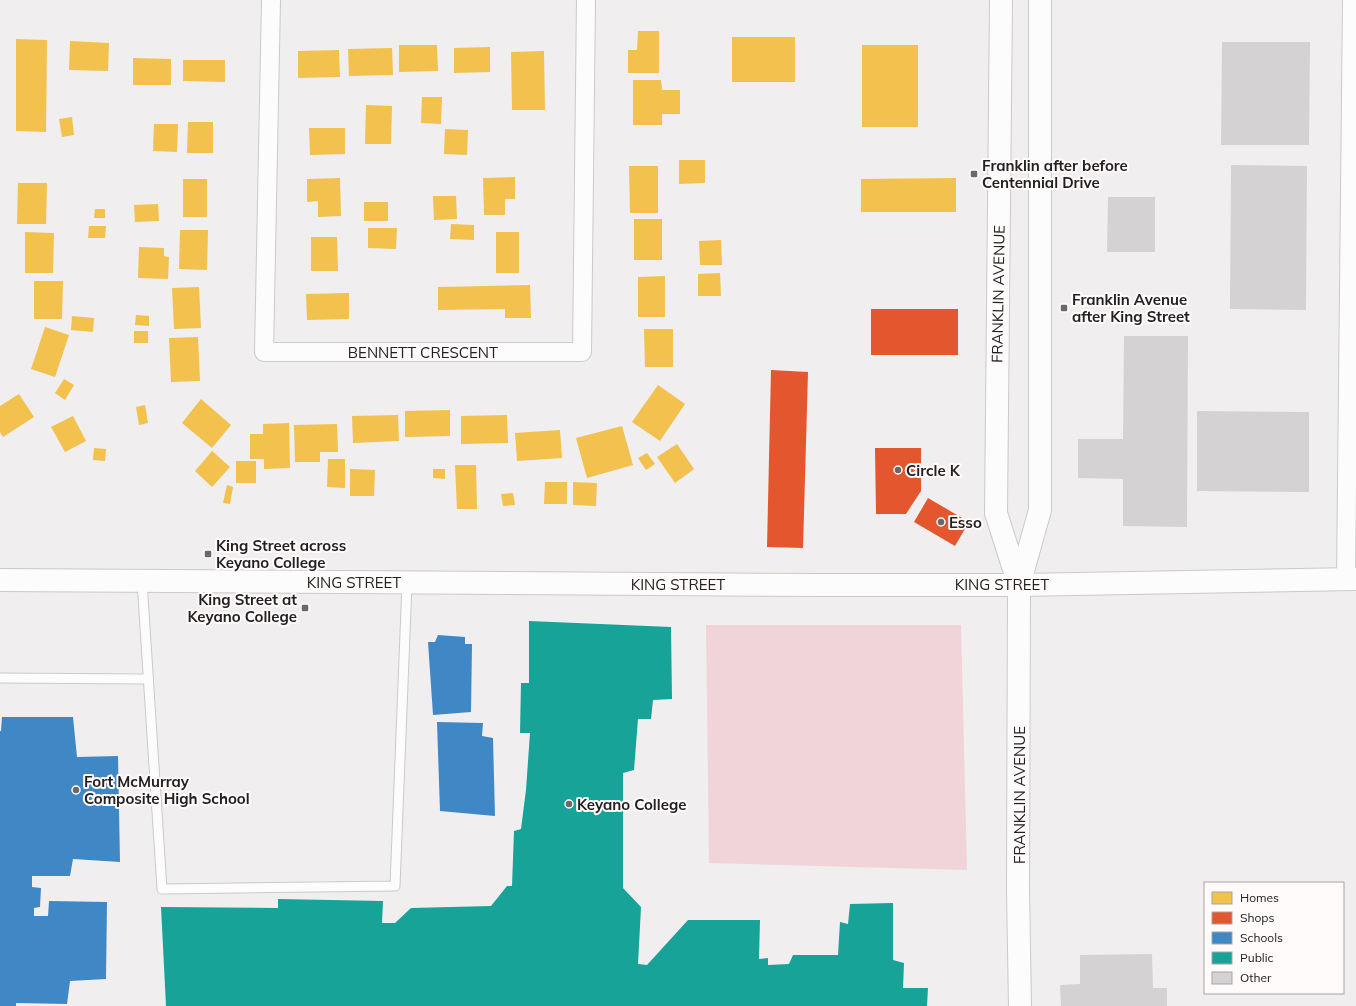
<svg xmlns="http://www.w3.org/2000/svg" width="1356" height="1006" font-family="Mulish,sans-serif">
  <style>
    .green { fill: #f0d4d9 }
    .homes { fill: #f2c14e }
    .shops { fill: #e4572e }
    .schools { fill: #3f88c5 }
    .public { fill: #17a398 }
    .building { fill: #d5d2d3 }
    .lines { fill: none; stroke-linecap: round; stroke-linejoin: round }
    .service-casing { stroke: #cbc9ca; stroke-width: 11 }
    .minor-casing { stroke: #cbc9ca; stroke-width: 20 }
    .tertiary-casing { stroke: #cbc9ca; stroke-width: 24 }
    .secondary-casing { stroke: #cbc9ca; stroke-width: 24 }
    .service { stroke: #fdfcfd; stroke-width: 9 }
    .minor { stroke: #fdfcfd; stroke-width: 18 }
    .tertiary { stroke: #fdfcfd; stroke-width: 22 }
    .secondary { stroke: #fdfcfd; stroke-width: 22 }
    .poi-dot { fill: #6a6869; stroke: #fffbfb; stroke-width: 1.5 }
    .labels { text-anchor: middle; dominant-baseline: central; stroke-width: 4; stroke-linejoin: round; paint-order: stroke }
    .poi-label { font-size: 15px; font-weight: bold; fill: #222021; stroke: #fffbfb; text-anchor: start }
    .street-label { font-size: 15px; fill: #222021; stroke: #fffbfb }
  </style>
  <rect width="100%" height="100%" fill="#f1eeef"/>
  <polygon class="green" points="706,625 961,625 967,870 709,863"/>
  <g class="homes">
    <polygon points="638,31 659,31 659,73 628,73 628,50 637,50"/>
    <rect x="732" y="37" width="63" height="45"/>
    <polygon points="16,39 47,40 46,132 16,131"/>
    <polygon points="70,41 109,43 108,71 69,70"/>
    <polygon points="399,45 437,45 438,71 399,72"/>
    <rect x="862" y="45" width="56" height="82"/>
    <polygon points="490,47 490,72 454,73 454,48"/>
    <polygon points="392,48 393,75 349,76 348,49"/>
    <polygon points="339,50 340,77 298,78 298,51"/>
    <polygon points="544,51 545,110 512,110 511,52"/>
    <polygon points="133,58 171,59 171,85 133,85"/>
    <polygon points="183,60 225,60 225,82 183,81"/>
    <polygon points="633,80 661,80 662,90 680,90 680,114 662,114 662,125 633,125"/>
    <polygon points="422,97 442,97 441,124 421,123"/>
    <polygon points="366,105 392,106 391,144 365,144"/>
    <polygon points="72,117 74,135 62,137 59,119"/>
    <polygon points="188,122 213,122 213,153 187,153"/>
    <polygon points="154,124 178,124 177,152 153,151"/>
    <polygon points="309,128 345,128 345,154 310,155"/>
    <polygon points="445,129 468,130 467,155 444,154"/>
    <polygon points="679,160 705,160 705,183 679,184"/>
    <polygon points="629,166 658,166 658,213 630,213"/>
    <polygon points="515,177 515,199 505,199 505,215 484,215 483,178"/>
    <polygon points="340,178 341,216 318,217 318,201 307,202 307,179"/>
    <polygon points="956,178 956,212 861,212 861,179"/>
    <rect x="183" y="179" width="24" height="38"/>
    <polygon points="18,183 47,183 46,224 17,224"/>
    <polygon points="433,196 456,196 457,219 434,220"/>
    <rect x="364" y="202" width="24" height="19"/>
    <polygon points="158,204 159,221 135,222 134,205"/>
    <polygon points="95,209 105,209 105,218 94,218"/>
    <rect x="634" y="219" width="28" height="41"/>
    <polygon points="451,224 474,225 474,240 450,239"/>
    <polygon points="89,226 106,226 105,238 88,238"/>
    <polygon points="368,228 397,228 396,249 368,248"/>
    <polygon points="180,230 208,230 207,270 179,269"/>
    <polygon points="25,232 54,233 53,273 25,273"/>
    <rect x="496" y="232" width="23" height="41"/>
    <polygon points="311,237 337,237 338,271 311,271"/>
    <polygon points="721,240 722,265 700,265 699,241"/>
    <polygon points="139,247 164,248 164,256 169,257 168,279 138,278"/>
    <polygon points="720,273 721,296 698,296 698,274"/>
    <polygon points="665,276 665,317 638,317 638,277"/>
    <polygon points="34,281 63,281 62,319 34,319"/>
    <polygon points="530,285 531,318 505,318 505,309 438,310 438,287"/>
    <polygon points="199,287 201,328 174,329 172,288"/>
    <polygon points="349,293 349,319 307,320 306,294"/>
    <polygon points="136,315 149,316 149,326 135,325"/>
    <polygon points="72,316 94,318 93,332 71,330"/>
    <polygon points="45,327 69,335 55,377 31,369"/>
    <polygon points="644,329 673,329 673,367 645,367"/>
    <rect x="134" y="331" width="14" height="12"/>
    <polygon points="198,337 200,381 171,382 169,338"/>
    <polygon points="64,379 74,385 65,400 55,393"/>
    <polygon points="658,385 685,404 660,441 632,422"/>
    <polygon points="19,394 34,417 3,437 0,432 0,406"/>
    <polygon points="201,399 231,425 212,448 182,423"/>
    <polygon points="145,405 148,423 139,425 136,407"/>
    <polygon points="450,410 450,436 405,437 405,411"/>
    <polygon points="398,415 399,441 353,443 352,416"/>
    <polygon points="507,415 508,443 461,444 461,416"/>
    <polygon points="73,416 86,441 65,452 51,427"/>
    <polygon points="289,423 290,468 264,469 264,459 250,459 250,434 263,434 263,424"/>
    <polygon points="337,424 338,452 320,452 320,462 295,462 294,425"/>
    <polygon points="622,426 633,465 587,478 576,438"/>
    <polygon points="560,430 562,458 517,461 515,433"/>
    <polygon points="677,444 694,469 675,483 657,457"/>
    <polygon points="94,448 106,449 105,461 93,460"/>
    <polygon points="212,451 230,467 212,487 195,471"/>
    <polygon points="647,453 655,464 646,470 638,458"/>
    <polygon points="328,459 345,459 345,488 327,487"/>
    <rect x="236" y="461" width="20" height="22"/>
    <polygon points="455,465 476,465 477,509 457,509"/>
    <polygon points="350,469 375,470 374,496 350,496"/>
    <polygon points="433,469 445,469 445,479 433,478"/>
    <polygon points="545,482 567,482 567,504 544,504"/>
    <polygon points="573,482 597,483 596,506 573,505"/>
    <polygon points="227,485 233,487 230,504 223,503"/>
    <polygon points="513,493 515,505 503,506 501,494"/>
  </g>
  <g class="shops">
    <rect x="871" y="309" width="87" height="46"/>
    <polygon points="771,370 808,372 803,548 767,547"/>
    <polygon points="875,448 921,448 921,491 906,514 876,514"/>
    <polygon points="928,498 969,522 955,546 914,522"/>
  </g>
  <g class="schools">
    <polygon points="438,635 465,637 465,644 472,644 471,712 433,715 428,642 435,642"/>
    <polygon points="2,717 73,717 77,757 118,756 120,862 73,859 70,876 32,876 32,887 41,888 40,907 34,908 34,916 48,916 49,901 107,902 106,979 70,981 67,1004 16,1003 16,1006 0,1006 0,731 1,731"/>
    <polygon points="437,722 483,723 482,736 493,738 495,816 440,811"/>
  </g>
  <polygon class="public" points="529,621 671,627 672,699 653,700 651,719 638,719 634,770 623,773 623,888 641,907 638,964 647,965 688,920 760,920 759,959 768,958 768,965 789,964 793,955 838,955 840,922 848,924 850,904 893,903 893,960 904,963 903,988 928,988 927,1006 166,1006 161,907 278,908 278,899 383,901 382,923 395,923 411,908 491,906 507,886 512,886 514,831 521,829 526,790 530,733 520,733 521,683 529,683"/>
  <g class="building">
    <polygon points="1222,42 1310,42 1309,145 1221,145"/>
    <polygon points="1231,165 1307,166 1306,310 1230,309"/>
    <polygon points="1108,197 1155,197 1155,252 1107,252"/>
    <polygon points="1124,336 1188,336 1187,527 1123,526 1123,479 1078,478 1078,439 1123,439"/>
    <polygon points="1197,411 1309,412 1309,492 1197,491"/>
    <polygon points="1152,954 1153,988 1167,988 1167,1006 1061,1006 1060,985 1080,984 1080,955"/>
  </g>
  <g class="lines">
    <g class="service-casing">
      <g id="service">
        <polyline points="142,581 162,889 395,886 407,583"/>
        <polyline points="0,678 148,679"/>
      </g>
    </g>
    <g class="minor-casing">
      <g id="minor">
        <polyline points="271,0 264,352 582,352 586,0"/>
        <polyline points="1346,579 1352,0"/>
      </g>
    </g>
    <g class="tertiary-casing">
      <polyline id="tertiary" points="0,580 821,585 1019,585 1356,579"/>
    </g>
    <g class="secondary-casing">
      <g id="secondary">
        <polyline points="1001,0 996,513 1019,585"/>
        <polyline points="1020,1006 1018,890 1019,585 1040,510 1040,0"/>
      </g>
    </g>
    <use href="#service" class="service"/>
    <use href="#minor" class="minor"/>
    <use href="#tertiary" class="tertiary"/>
    <use href="#secondary" class="secondary"/>
  </g>
  <g class="poi-dot">
    <rect x="970" y="170" width="8" height="8" rx="2"/>
    <rect x="1060" y="304" width="8" height="8" rx="2"/>
    <circle cx="898" cy="470" r="4"/>
    <circle cx="941" cy="522" r="4"/>
    <rect x="204" y="550" width="8" height="8" rx="2"/>
    <rect x="301" y="604" width="8" height="8" rx="2"/>
    <circle cx="76" cy="790" r="4"/>
    <circle cx="569" cy="804" r="4"/>
  </g>
  <g class="labels">
    <g class="poi-label">
      <text x="982" y="165">Franklin after before<tspan x="982" dy="17">Centennial Drive</tspan></text>
      <text x="1072" y="299">Franklin Avenue<tspan x="1072" dy="17">after King Street</tspan></text>
      <text x="906" y="470">Circle K</text>
      <text x="949" y="522">Esso</text>
      <text x="216" y="545">King Street across<tspan x="216" dy="17">Keyano College</tspan></text>
      <text x="297" y="599" text-anchor="end">King Street at<tspan x="297" dy="17">Keyano College</tspan></text>
      <text x="84" y="781">Fort McMurray<tspan x="84" dy="17">Composite High School</tspan></text>
      <text x="577" y="804">Keyano College</text>
    </g>
    <g class="street-label">
      <text transform="translate(998 294) rotate(-89)">FRANKLIN AVENUE</text>
      <text x="423" y="352">BENNETT CRESCENT</text>
      <text x="354" y="582">KING STREET</text>
      <text x="678" y="584">KING STREET</text>
      <text x="1002" y="584">KING STREET</text>
      <text transform="translate(1019 795) rotate(-90)">FRANKLIN AVENUE</text>
    </g>
  </g>
  <rect x="1204" y="882" width="140" height="112" fill="#fffbfb" stroke="#a7a3a4"/>
  <rect x="1212" y="892" width="20" height="12" fill="#f2c14e" stroke="#a7a3a4"/>
  <text x="1240" y="902" font-size="12" fill="#222021">Homes</text>
  <rect x="1212" y="912" width="20" height="12" fill="#e4572e" stroke="#a7a3a4"/>
  <text x="1240" y="922" font-size="12" fill="#222021">Shops</text>
  <rect x="1212" y="932" width="20" height="12" fill="#3f88c5" stroke="#a7a3a4"/>
  <text x="1240" y="942" font-size="12" fill="#222021">Schools</text>
  <rect x="1212" y="952" width="20" height="12" fill="#17a398" stroke="#a7a3a4"/>
  <text x="1240" y="962" font-size="12" fill="#222021">Public</text>
  <rect x="1212" y="972" width="20" height="12" fill="#d5d2d3" stroke="#a7a3a4"/>
  <text x="1240" y="982" font-size="12" fill="#222021">Other</text>
</svg>
